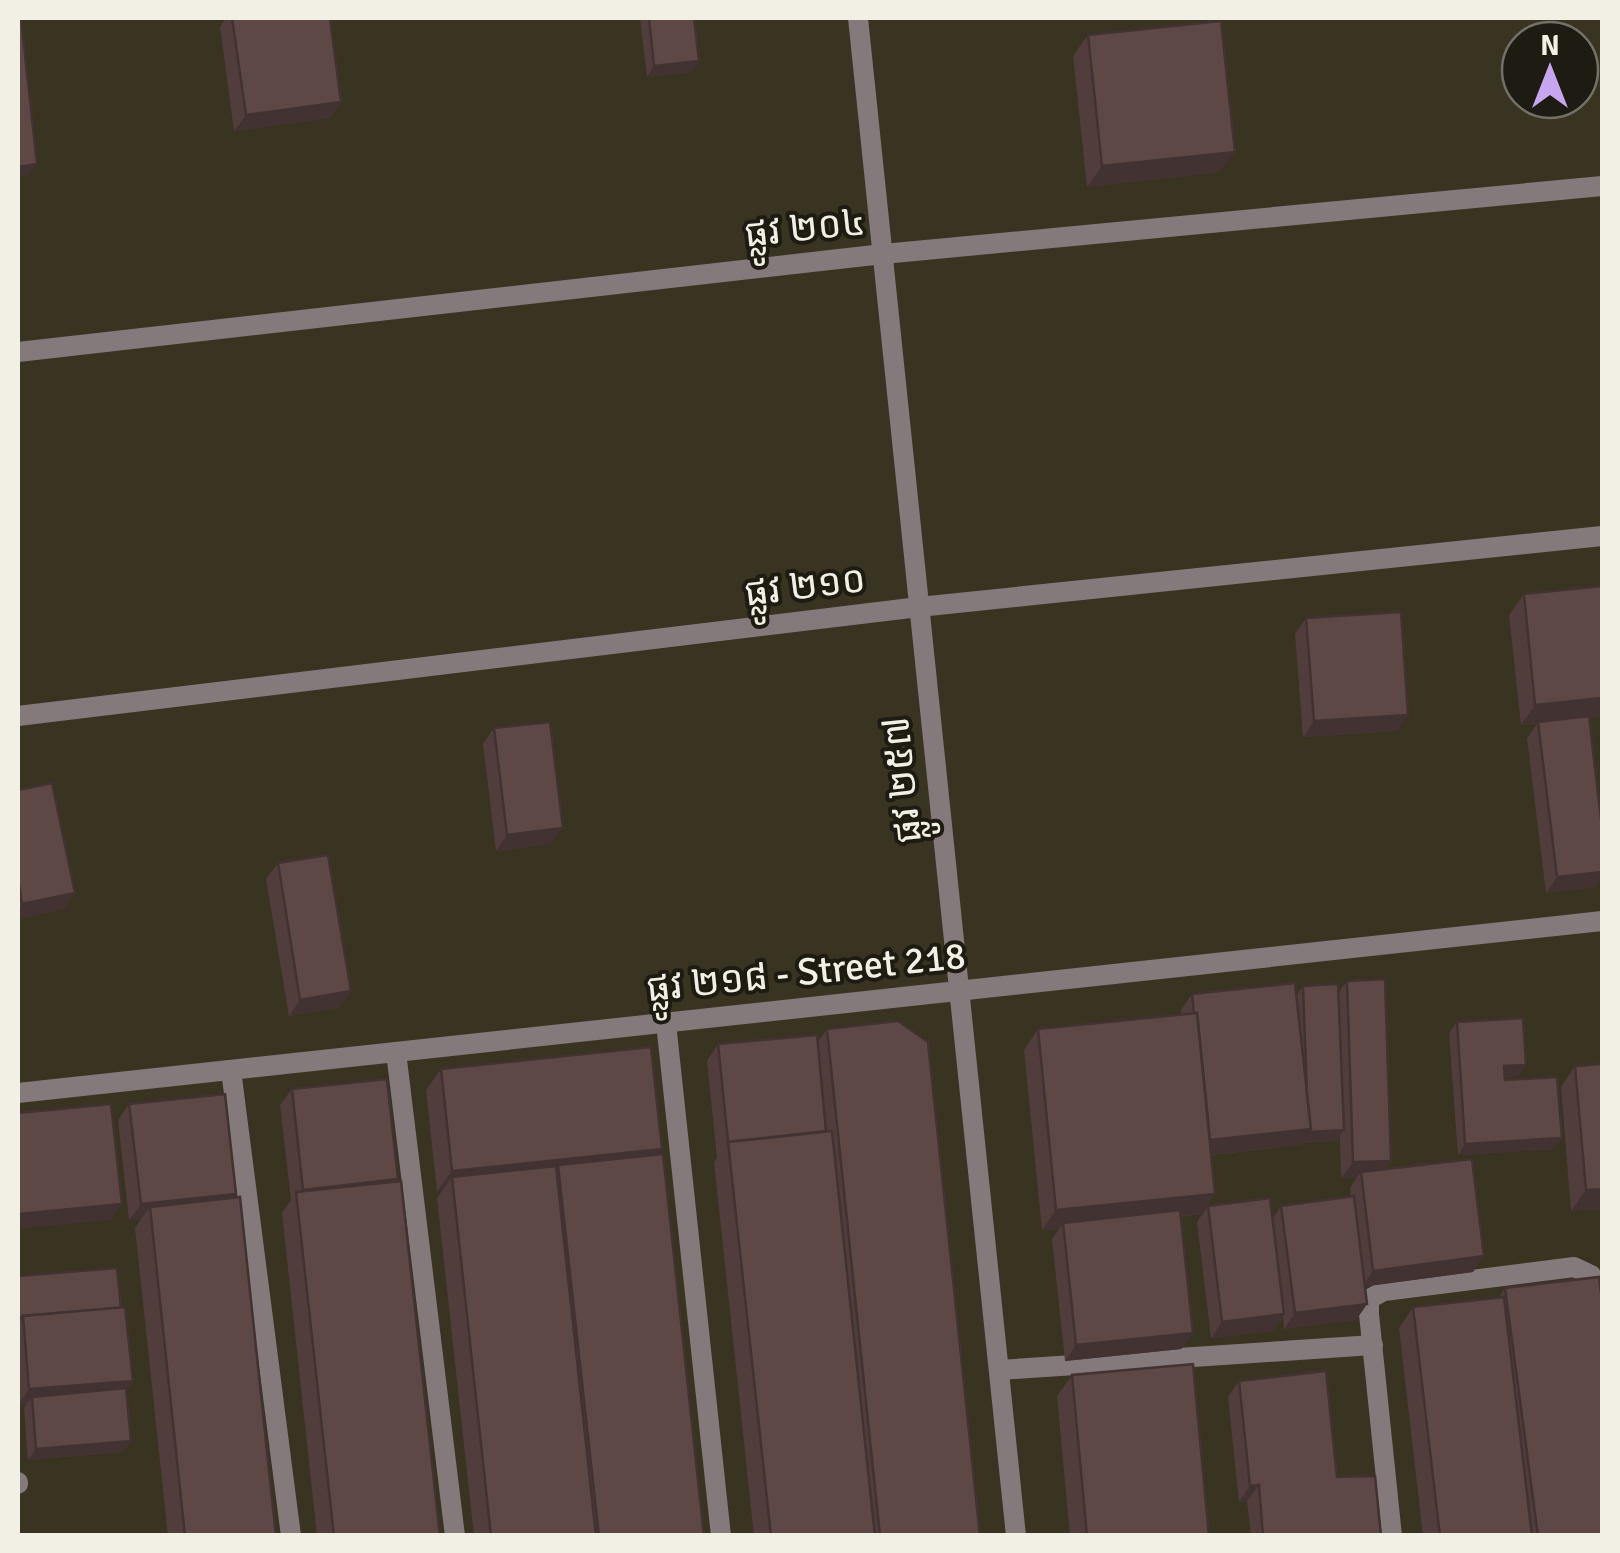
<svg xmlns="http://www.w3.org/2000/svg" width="1620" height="1553" font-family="Signika,'Noto Sans Khmer',sans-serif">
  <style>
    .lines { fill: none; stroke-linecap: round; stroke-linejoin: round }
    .minor { stroke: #84797b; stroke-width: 20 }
    .wall { fill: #513e3c }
    .shaded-wall { fill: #423231 }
    .building { fill: #5e4846; stroke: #423231; stroke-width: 2.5 }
    .labels { text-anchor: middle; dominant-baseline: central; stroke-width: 8; stroke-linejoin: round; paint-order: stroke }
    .street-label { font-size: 38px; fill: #f2efe4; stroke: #1e1b13 }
  </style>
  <rect width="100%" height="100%" fill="#393321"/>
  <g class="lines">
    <g class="minor">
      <polyline points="858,18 1016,1536"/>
      <polyline points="18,352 883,254 1602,186"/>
      <polyline points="18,716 919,607 1602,536"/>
      <polyline points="666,1023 721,1536"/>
      <polyline points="396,1052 455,1536"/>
      <polyline points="231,1070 291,1536"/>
      <polyline points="18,1093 1602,921"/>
      <polyline points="999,1370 1373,1345"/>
      <polyline points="18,1482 18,1484"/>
      <polyline points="1392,1536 1369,1314 1369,1299 1384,1291 1574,1267 1591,1275 1602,1356"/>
    </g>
  </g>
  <g class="wall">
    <polygon points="226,18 330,18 341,102 330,118 234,131 220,27"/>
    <polygon points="640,18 694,18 699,61 692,72 647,77"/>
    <polygon points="1088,35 1220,172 1087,187 1073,56"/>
    <polygon points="1602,586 1602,717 1589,718 1596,887 1546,893 1527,738 1537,724 1521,725 1509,615 1524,594"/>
    <polygon points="1306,618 1397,731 1303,737 1295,634"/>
    <polygon points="494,728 551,844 496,851 483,744"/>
    <polygon points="18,790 64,909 18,919"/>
    <polygon points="278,863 340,1007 289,1016 266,879"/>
    <polygon points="1347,981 1391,1161 1384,1170 1473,1272 1365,1286 1367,1304 1356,1320 1284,1329 1283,1317 1273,1331 1211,1338 1197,1222 1208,1206 1273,1218 1281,1206 1351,1196 1350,1188 1357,1177 1341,1178 1340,1136 1336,1141 1302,1143 1300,1145 1211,1155 1215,1194 1201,1214 1180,1217 1193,1333 1181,1349 1065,1361 1052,1239 1059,1229 1042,1230 1024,1050 1038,1029 1181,1015 1181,1010 1192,994 1297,995 1303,986 1338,993"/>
    <polygon points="1457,1022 1519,1076 1505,1077 1505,1080 1562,1138 1554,1149 1458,1155 1449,1033"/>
    <polygon points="827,1029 980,1536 754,1536 714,1162 717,1158 707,1061 718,1044 817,1043"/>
    <polygon points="1575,1066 1602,1209 1571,1211 1561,1087"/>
    <polygon points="441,1069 662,1149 658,1155 704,1536 474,1536 437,1198 442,1191 437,1191 426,1090"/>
    <polygon points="292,1089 398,1179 440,1536 317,1536 282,1213 291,1200 280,1105"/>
    <polygon points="129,1104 233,1198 276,1536 168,1536 135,1228 141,1219 129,1220 118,1120"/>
    <polygon points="18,1276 121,1308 133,1381 126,1391 131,1441 123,1452 28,1460 24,1408 26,1404 18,1405"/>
    <polygon points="1505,1288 1602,1536 1423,1536 1399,1328 1413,1307 1499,1297"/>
    <polygon points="1072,1375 1209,1536 1070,1536 1057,1396"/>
    <polygon points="1239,1381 1337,1477 1381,1536 1251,1536 1247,1501 1239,1502 1228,1397"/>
  </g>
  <g class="shaded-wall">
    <polygon points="699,61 692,72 647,77 654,66"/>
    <polygon points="341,102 330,118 234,131 246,115"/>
    <polygon points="1235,152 1220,172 1087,187 1102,166"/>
    <polygon points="37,164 29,175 18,177 18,167"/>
    <polygon points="1602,698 1602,717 1521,725 1535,705"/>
    <polygon points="1408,715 1397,731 1303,737 1314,721"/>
    <polygon points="563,828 551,844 496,851 507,835"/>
    <polygon points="1602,872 1602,878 1596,887 1546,893 1557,877"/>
    <polygon points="75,893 64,909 18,919 18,911 22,904"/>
    <polygon points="351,991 340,1007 289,1016 300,1000"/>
    <polygon points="1526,1065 1519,1076 1497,1077 1504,1066"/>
    <polygon points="1311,1129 1344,1130 1336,1141 1302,1143 1300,1145 1197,1156 1208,1140"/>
    <polygon points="1562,1138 1554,1149 1458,1155 1465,1144"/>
    <polygon points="662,1149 647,1169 558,1165 548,1180 452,1177 442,1191 437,1191 452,1171"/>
    <polygon points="1391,1161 1379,1177 1361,1172 1357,1177 1341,1178 1353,1162"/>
    <polygon points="1602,1189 1602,1209 1571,1211 1586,1190"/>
    <polygon points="236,1194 224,1210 150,1207 141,1219 129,1220 141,1204"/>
    <polygon points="1215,1194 1201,1214 1064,1228 1063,1223 1059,1229 1042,1230 1056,1210"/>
    <polygon points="122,1204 111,1220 18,1229 18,1217 19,1214"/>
    <polygon points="1484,1256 1473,1272 1362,1287 1373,1271"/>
    <polygon points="1367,1304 1356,1320 1284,1329 1295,1313"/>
    <polygon points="1284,1314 1273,1331 1211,1338 1222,1322"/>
    <polygon points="1193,1333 1181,1349 1065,1361 1076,1345"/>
    <polygon points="133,1381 122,1397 32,1397 26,1404 18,1405 29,1389"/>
    <polygon points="131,1441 123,1452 28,1460 36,1449"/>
    <polygon points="1259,1485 1247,1501 1239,1502 1250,1486"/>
  </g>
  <g class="building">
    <polygon points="18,18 21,18 37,164 18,167"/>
    <polygon points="232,18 330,18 341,102 246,115"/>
    <polygon points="649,18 694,18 699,61 654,66"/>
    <polygon points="1221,21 1235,152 1102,166 1088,35"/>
    <polygon points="1602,586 1602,698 1535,705 1524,594"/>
    <polygon points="1401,612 1408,715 1314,721 1306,618"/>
    <polygon points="1589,716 1602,828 1602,872 1557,877 1538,722"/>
    <polygon points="550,722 563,828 507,835 494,728"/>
    <polygon points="52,783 75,893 22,904 18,878 18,790"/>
    <polygon points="328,855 351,991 300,1000 278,863"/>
    <polygon points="1385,979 1391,1161 1353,1162 1347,981"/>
    <polygon points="1295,983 1311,1129 1210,1140 1197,1013 1194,1013 1192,994"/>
    <polygon points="1338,984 1344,1130 1309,1132 1311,1129 1307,1094 1303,986"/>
    <polygon points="1197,1013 1215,1194 1056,1210 1038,1029"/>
    <polygon points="1523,1018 1526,1065 1504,1066 1505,1080 1557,1077 1562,1138 1465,1144 1457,1022"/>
    <polygon points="898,1021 928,1042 980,1536 880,1536 827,1029"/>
    <polygon points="817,1035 826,1131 728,1142 718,1044"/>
    <polygon points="651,1047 662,1149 452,1171 441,1069"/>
    <polygon points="1602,1064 1602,1189 1586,1190 1575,1066"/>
    <polygon points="387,1079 398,1179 303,1190 292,1089"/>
    <polygon points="225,1094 236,1194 141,1204 129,1104"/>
    <polygon points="111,1104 122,1204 19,1214 18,1200 18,1113"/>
    <polygon points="832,1131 875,1536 771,1536 728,1142"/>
    <polygon points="663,1154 704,1536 599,1536 558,1165"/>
    <polygon points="1472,1159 1484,1256 1373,1271 1361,1172"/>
    <polygon points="556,1166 596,1536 491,1536 452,1177"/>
    <polygon points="401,1181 440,1536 334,1536 296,1192"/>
    <polygon points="1354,1196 1367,1304 1295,1313 1281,1206"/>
    <polygon points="240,1197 276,1536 185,1536 150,1207"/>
    <polygon points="1270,1198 1284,1314 1222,1322 1208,1206"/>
    <polygon points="1180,1210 1193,1333 1076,1345 1063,1223"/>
    <polygon points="117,1268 121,1308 23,1316 19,1320 18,1276"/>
    <polygon points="1599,1277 1602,1301 1602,1536 1538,1536 1505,1288"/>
    <polygon points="1504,1297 1532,1536 1440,1536 1413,1307"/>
    <polygon points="125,1307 133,1381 29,1389 23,1316"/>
    <polygon points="1193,1364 1209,1536 1087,1536 1072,1375"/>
    <polygon points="1326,1371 1337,1477 1375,1476 1381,1536 1263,1536 1259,1485 1250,1486 1239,1381"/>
    <polygon points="126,1388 131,1441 36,1449 32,1397"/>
  </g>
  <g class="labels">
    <g class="street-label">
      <text transform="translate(805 228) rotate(-6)">ផ្លូវ ២០៤</text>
      <text transform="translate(805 586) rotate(-7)">ផ្លូវ ២១០</text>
      <text transform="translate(902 780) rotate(-96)">ផ្លូវ ២៥៧</text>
      <text transform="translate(806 972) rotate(-6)">ផ្លូវ ២១៨ - Street 218</text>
    </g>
  </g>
  <rect width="1620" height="1553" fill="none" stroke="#f2efe4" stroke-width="40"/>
  <g transform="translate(1550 70)"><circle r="48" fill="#1e1b13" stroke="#737067" stroke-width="2.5"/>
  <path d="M0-8L18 38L0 25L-18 38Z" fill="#c7a6ef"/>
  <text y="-15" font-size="28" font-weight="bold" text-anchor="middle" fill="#f2efe4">N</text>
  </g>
</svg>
